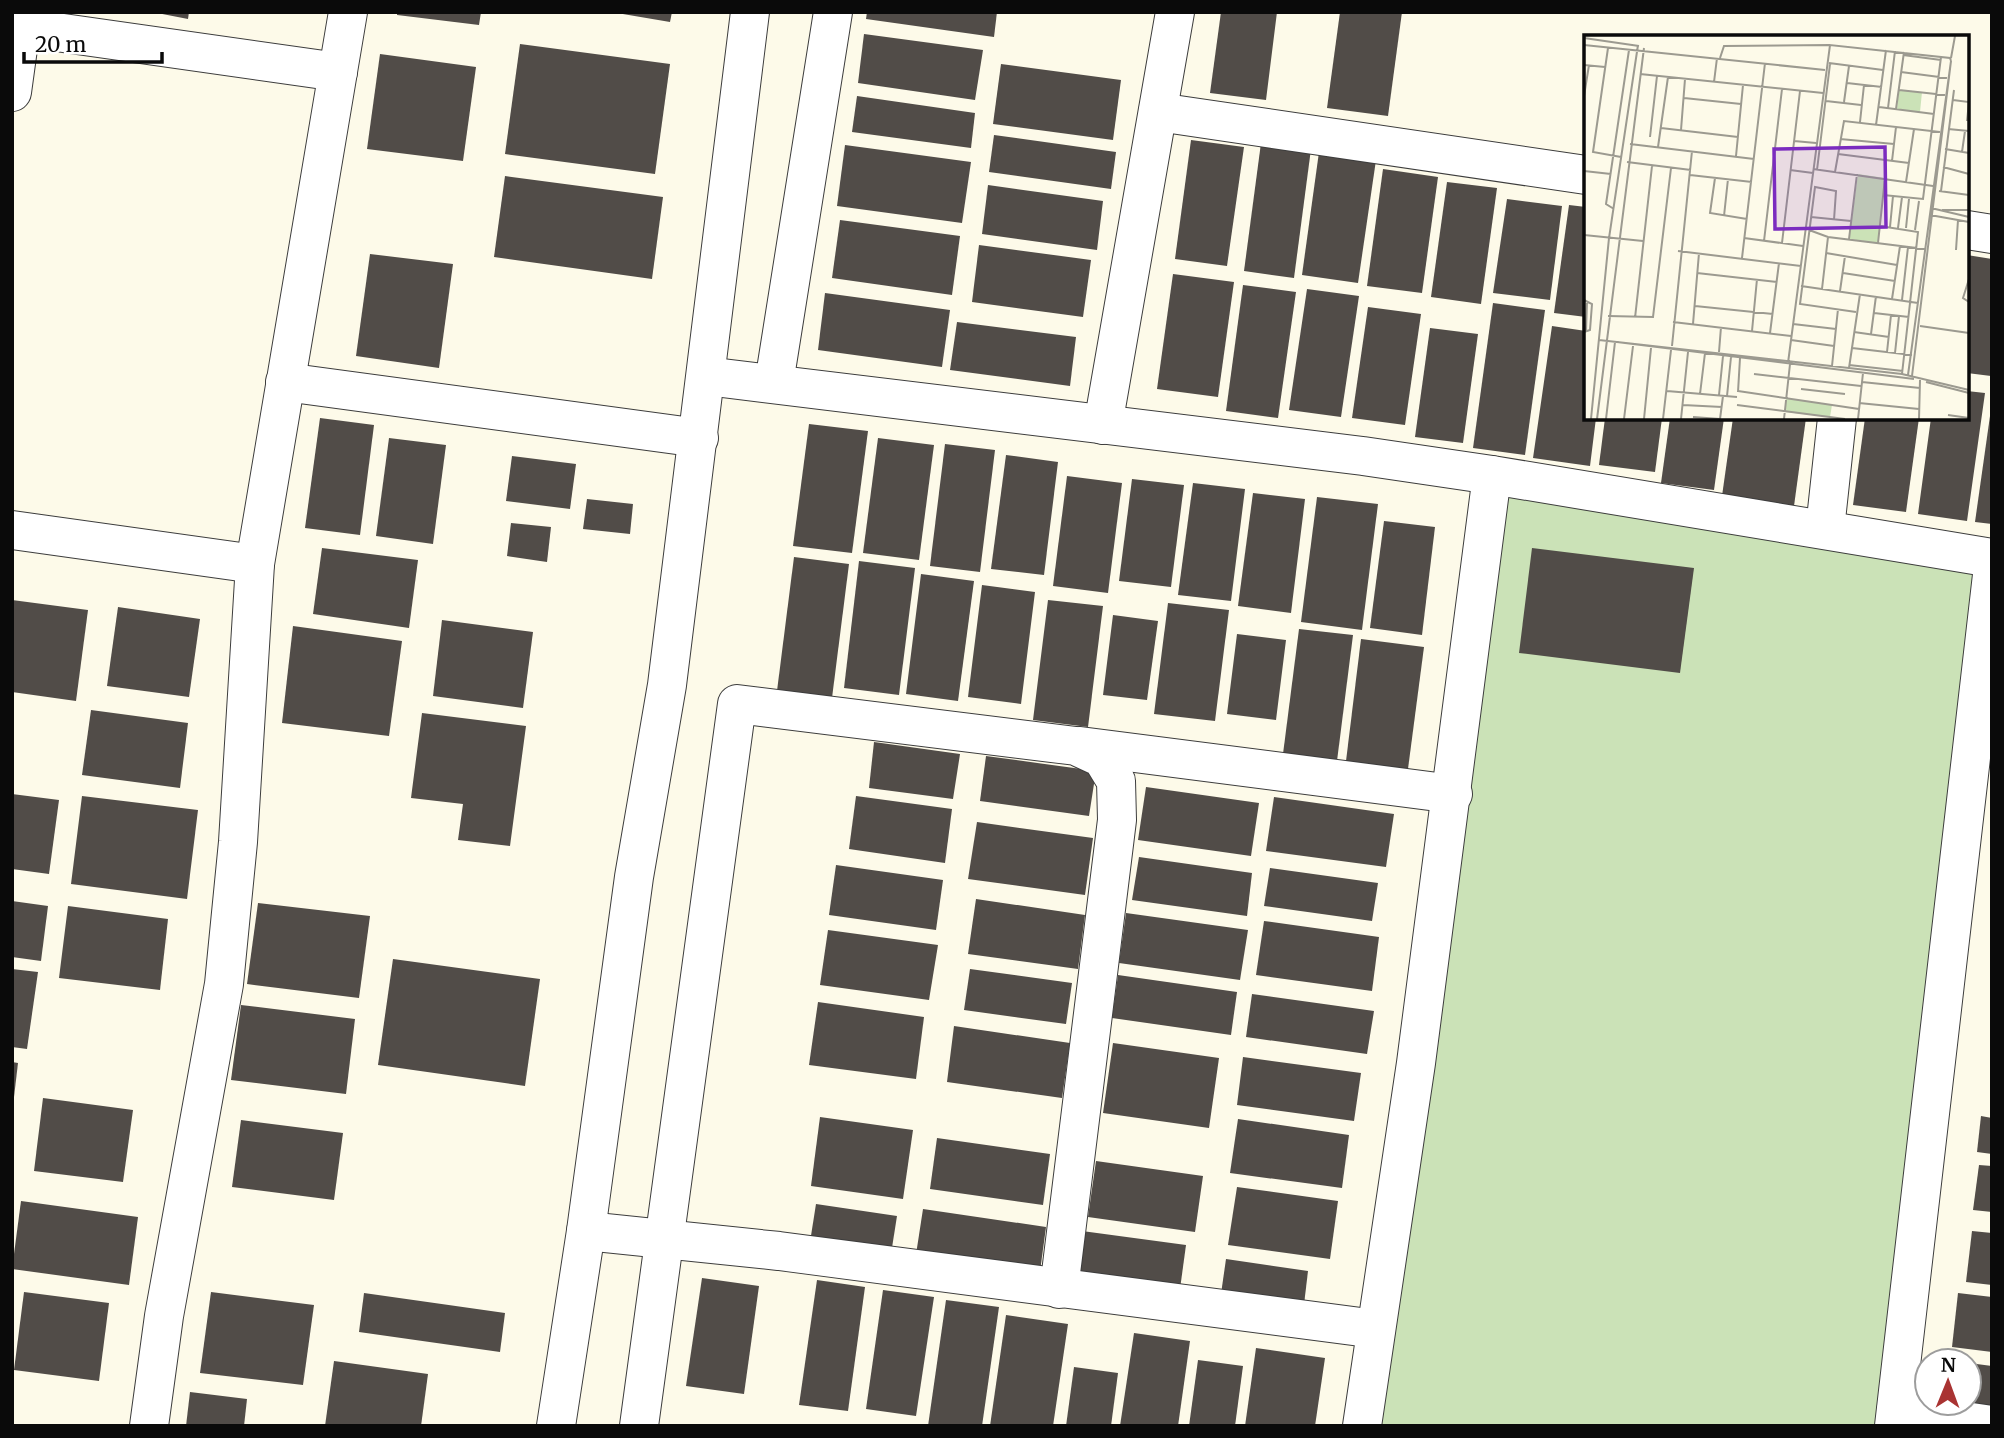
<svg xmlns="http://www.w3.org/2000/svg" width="2004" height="1438" font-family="Merriweather,serif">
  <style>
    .green { fill: #cbe2b7 }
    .building { fill: #514c48 }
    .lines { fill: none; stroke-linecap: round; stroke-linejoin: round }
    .minor-casing { stroke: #3d3d3d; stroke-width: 40 }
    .tertiary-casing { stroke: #3d3d3d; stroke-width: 40 }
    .minor { stroke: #fff; stroke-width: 38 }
    .tertiary { stroke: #fff; stroke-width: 38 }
    .inset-road { fill: none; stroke: #9c9a90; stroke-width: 2 }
    .view { fill: #7b2cbf; fill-opacity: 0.15; stroke: #7b2cbf; stroke-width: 3.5 }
    .inset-edge { fill: none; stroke: #0a0a0a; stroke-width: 3.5 }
  </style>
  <rect width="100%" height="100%" fill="#fdfae9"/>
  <polygon class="green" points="1502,484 1992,559 1888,1426 1361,1426"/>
  <g class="building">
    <polygon points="152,12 189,12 188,19"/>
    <polygon points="397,12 481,12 479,25 397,15"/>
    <polygon points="611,12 672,12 670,22"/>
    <polygon points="867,12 997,12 994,37 866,19"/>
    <polygon points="1221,12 1277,12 1266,100 1210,93"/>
    <polygon points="1340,12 1402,12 1388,116 1327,108"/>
    <polygon points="864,34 983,50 975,100 858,83"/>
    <polygon points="520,44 670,64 655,174 505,154"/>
    <polygon points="380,54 476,67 463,161 367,149"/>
    <polygon points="1001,64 1121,80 1113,140 993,124"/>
    <polygon points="857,96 975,113 971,148 852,132"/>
    <polygon points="994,135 1116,152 1111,189 989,172"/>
    <polygon points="1191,140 1244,147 1227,266 1175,259"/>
    <polygon points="1261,143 1311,149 1294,278 1244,271"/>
    <polygon points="845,145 971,162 962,223 837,206"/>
    <polygon points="1319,152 1376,160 1358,283 1302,275"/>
    <polygon points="1383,169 1438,177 1422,293 1367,286"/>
    <polygon points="505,176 663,197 652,279 494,257"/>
    <polygon points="1447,182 1497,188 1481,304 1431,297"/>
    <polygon points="988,185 1103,201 1097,250 982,234"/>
    <polygon points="1507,199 1562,206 1550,300 1493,293"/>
    <polygon points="1569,205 1586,207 1586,317 1554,313"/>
    <polygon points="840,220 960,236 952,295 832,278"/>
    <polygon points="979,245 1091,260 1083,317 972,302"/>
    <polygon points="370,254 453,264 439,368 356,356"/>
    <polygon points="1967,255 1992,259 1991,376 1967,373"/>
    <polygon points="1173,274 1234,282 1218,397 1157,389"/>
    <polygon points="1243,285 1296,292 1278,418 1226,411"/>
    <polygon points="1307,289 1359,296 1341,417 1289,410"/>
    <polygon points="825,293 950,310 942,367 818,350"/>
    <polygon points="1493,303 1545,310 1525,455 1473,448"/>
    <polygon points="1368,307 1421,314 1405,425 1352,418"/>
    <polygon points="957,322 1076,337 1070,386 950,370"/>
    <polygon points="1552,326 1586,331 1586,418 1596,418 1590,466 1533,458"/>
    <polygon points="1430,328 1478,334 1463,443 1415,437"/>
    <polygon points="1967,391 1985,393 1967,521 1918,514 1931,418 1967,418"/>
    <polygon points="1990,416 1992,416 1992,524 1975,522"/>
    <polygon points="320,418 374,425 360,535 305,528"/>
    <polygon points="1605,418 1662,418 1655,472 1599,465"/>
    <polygon points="1670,418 1724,418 1714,490 1661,483"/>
    <polygon points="1733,418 1806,418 1794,506 1722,496"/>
    <polygon points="1865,418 1919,418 1906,512 1853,505"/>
    <polygon points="809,424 868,431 852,553 793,546"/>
    <polygon points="389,438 446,445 433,544 376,536"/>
    <polygon points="878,438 934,445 919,560 863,553"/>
    <polygon points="945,444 995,450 980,572 930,566"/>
    <polygon points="1006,455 1058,462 1044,575 991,569"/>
    <polygon points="512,456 576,464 570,509 506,501"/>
    <polygon points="1067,476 1122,483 1108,593 1053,586"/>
    <polygon points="1132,479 1184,485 1171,587 1119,581"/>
    <polygon points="1193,483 1245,489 1231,601 1178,595"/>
    <polygon points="1253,493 1305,499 1291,613 1238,606"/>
    <polygon points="1317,497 1378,504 1362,630 1301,622"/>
    <polygon points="587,499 633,504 630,534 583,529"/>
    <polygon points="1384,521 1435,527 1422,635 1370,628"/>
    <polygon points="511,523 551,527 547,562 507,556"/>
    <polygon points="322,548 418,560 409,628 313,614"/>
    <polygon points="1532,548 1694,568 1680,673 1519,653"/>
    <polygon points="794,557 849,564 832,698 777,691"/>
    <polygon points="859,561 915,568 899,695 844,688"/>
    <polygon points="921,574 974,581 958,701 906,694"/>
    <polygon points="982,585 1035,592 1021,704 968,697"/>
    <polygon points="12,600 88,610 76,701 12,692"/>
    <polygon points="1048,600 1103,606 1088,727 1033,720"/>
    <polygon points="1168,603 1229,610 1215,721 1154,714"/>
    <polygon points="118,607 200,619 189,697 107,686"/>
    <polygon points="1113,615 1158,621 1147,700 1103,695"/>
    <polygon points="442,620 533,632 523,708 433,696"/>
    <polygon points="293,626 402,641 389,736 282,723"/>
    <polygon points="1299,629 1353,635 1337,761 1283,754"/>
    <polygon points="1237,634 1286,640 1276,720 1227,714"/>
    <polygon points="1361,639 1424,647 1408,769 1346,761"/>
    <polygon points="91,710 188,723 180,788 82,775"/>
    <polygon points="422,713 526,726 510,846 458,840 463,804 411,798"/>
    <polygon points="874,742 960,754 953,799 869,788"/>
    <polygon points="986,756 1096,771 1089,816 980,801"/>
    <polygon points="1146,787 1259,803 1251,856 1138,840"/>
    <polygon points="12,794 59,800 49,874 12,869"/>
    <polygon points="82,796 198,810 187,899 71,884"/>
    <polygon points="856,796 952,809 945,863 849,849"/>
    <polygon points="1274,797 1394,814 1386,867 1266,851"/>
    <polygon points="977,822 1093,838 1085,895 968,879"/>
    <polygon points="1139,857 1252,873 1247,916 1132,900"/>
    <polygon points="836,865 943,880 936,930 829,915"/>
    <polygon points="1270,868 1378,883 1372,921 1264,906"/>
    <polygon points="976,899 1085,915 1078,969 968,954"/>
    <polygon points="12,901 48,906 41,961 12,957"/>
    <polygon points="258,903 370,916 359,998 247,984"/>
    <polygon points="68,906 168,919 160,990 59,978"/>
    <polygon points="1126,913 1248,930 1240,980 1119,963"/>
    <polygon points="1264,921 1379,937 1372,991 1256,975"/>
    <polygon points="828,930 938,945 929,1000 820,985"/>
    <polygon points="393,959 540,979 525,1086 378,1065"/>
    <polygon points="12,969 38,972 27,1049 12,1047"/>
    <polygon points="970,969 1072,983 1066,1024 964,1010"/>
    <polygon points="1118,975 1237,992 1231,1035 1112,1018"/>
    <polygon points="1252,994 1374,1011 1367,1054 1246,1037"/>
    <polygon points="818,1002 924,1017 916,1079 809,1065"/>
    <polygon points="241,1005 355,1019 346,1094 231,1080"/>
    <polygon points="954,1026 1070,1043 1062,1098 947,1082"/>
    <polygon points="1113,1043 1219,1058 1209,1128 1103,1113"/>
    <polygon points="1243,1057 1361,1073 1354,1121 1237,1105"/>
    <polygon points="12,1062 18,1063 14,1097 12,1097"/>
    <polygon points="43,1098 133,1110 123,1182 34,1171"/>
    <polygon points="1981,1116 1992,1118 1992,1154 1977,1152"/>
    <polygon points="820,1117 913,1130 903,1199 811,1186"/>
    <polygon points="1238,1119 1349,1135 1342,1188 1230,1173"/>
    <polygon points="241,1120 343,1133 334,1200 232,1187"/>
    <polygon points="937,1138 1050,1154 1043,1205 930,1189"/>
    <polygon points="1096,1161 1203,1176 1195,1232 1088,1217"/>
    <polygon points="1979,1165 1992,1166 1992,1212 1973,1210"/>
    <polygon points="1237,1187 1338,1201 1330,1259 1228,1245"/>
    <polygon points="21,1201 138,1217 129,1285 12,1269"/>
    <polygon points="816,1204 897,1216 891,1254 810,1242"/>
    <polygon points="923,1209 1046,1227 1039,1279 915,1261"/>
    <polygon points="1082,1231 1186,1245 1180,1289 1076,1274"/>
    <polygon points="1972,1231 1992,1233 1992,1285 1966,1282"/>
    <polygon points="1226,1259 1308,1271 1303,1313 1220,1301"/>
    <polygon points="702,1278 759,1286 744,1394 686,1386"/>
    <polygon points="817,1280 865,1287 848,1411 799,1405"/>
    <polygon points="883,1290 934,1297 916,1416 866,1409"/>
    <polygon points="24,1292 109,1303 99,1381 14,1370"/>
    <polygon points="211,1292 314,1305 303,1385 200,1373"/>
    <polygon points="364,1293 505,1313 500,1352 359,1332"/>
    <polygon points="1958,1293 1992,1297 1992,1352 1952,1347"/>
    <polygon points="946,1300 999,1307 982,1426 928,1426"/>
    <polygon points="1006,1315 1068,1324 1053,1426 990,1426"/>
    <polygon points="1134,1333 1190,1341 1178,1426 1120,1426"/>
    <polygon points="1256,1348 1325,1358 1315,1426 1245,1426"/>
    <polygon points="1198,1360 1243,1366 1235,1426 1189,1426"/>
    <polygon points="334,1361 428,1374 421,1426 325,1426"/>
    <polygon points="1969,1363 1992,1366 1992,1418 1969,1403"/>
    <polygon points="1074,1367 1118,1373 1111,1426 1066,1426"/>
    <polygon points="190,1392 247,1399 244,1426 186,1426"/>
  </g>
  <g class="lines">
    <g class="minor-casing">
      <g id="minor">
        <polyline points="21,27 338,72"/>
        <polyline points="12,92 23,12"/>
        <polyline points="1158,112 1586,175"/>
        <polyline points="1967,230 1992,234"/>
        <polyline points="706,376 1363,456 1492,475 1992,558"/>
        <polyline points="285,382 699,438"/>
        <polyline points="774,383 833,12"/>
        <polyline points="1103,425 1175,12"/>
        <polyline points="1825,529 1837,418"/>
        <polyline points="12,530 255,564"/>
        <polyline points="1080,746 1453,794"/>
        <polyline points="586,1231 779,1251 1376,1329"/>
        <polyline points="1896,1411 1992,1425"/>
        <polyline points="149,1426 164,1316 224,984 238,842 255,564 348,12"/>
        <polyline points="639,1426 737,704 1076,746 1102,758 1116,781 1117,820 1059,1289"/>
        <polyline points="1362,1426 1416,1063 1492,475"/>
        <polyline points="1894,1426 1992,575"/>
      </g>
    </g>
    <g class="tertiary-casing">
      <polyline id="tertiary" points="556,1426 586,1231 634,877 667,685 750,12"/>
    </g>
    <use href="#minor" class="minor"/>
    <use href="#tertiary" class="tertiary"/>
  </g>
  <g transform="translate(1584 35)">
    <rect width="385" height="385" fill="#fdfae9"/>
    <path d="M315 55 338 57 336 77 313 74ZM274 139 301 143 294 208 265 204ZM202 363 248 370 246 382 201 377Z" fill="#cbe2b7"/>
    <path class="inset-road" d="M0 3 55 11M0 10 241 35M24 13 9 117 37 122M319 20 357 25M136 23 140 11 246 10M367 23 371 1M245 28 299 35M0 30 21 32M317 37 363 43M56 39 239 58M130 47 133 23M263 48 298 52M315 55 361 60M0 61 5 30M100 63 157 69M369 65 385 67 383 86M242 66 277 70M260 67 265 31M295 72 350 79M304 73 311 16M312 74 320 17M276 87 280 50M292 90 302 15M77 93 154 102M364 94 385 96M97 95 101 44M66 102 73 41M256 104 310 109M210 106 232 108M46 109 170 124M74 112 84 42M361 114 385 118M378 117 381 96M254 119 325 128M152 121 159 50M308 126 312 92M43 127 107 135M359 132 385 139M229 134 349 151M206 135 229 138M233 135 246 29M0 136 27 139M251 137 260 86 356 97M106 140 168 147M131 143 126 178 163 184M322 147 330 94M355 156 385 160M357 156 370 55M299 160 339 164 357 22M347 173 385 182M30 174 22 169 45 15M358 175H385M346 180 385 187M140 181 144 144M227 182 267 186M250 185 252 156 231 152 216 269 272 277M296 191 334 197 318 339M306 192 309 161M314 193 318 162M322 193 325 164M225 195 244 202 341 214M331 195 335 166M0 200 59 206M160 203 219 211M265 204 273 139M180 206 198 54M198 208 216 56M294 208 301 143M372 215 374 185M94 216 217 231M242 218 313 230M158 223 181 28M113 238 193 247M259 238 311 246M385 244 379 263 385 267M217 251 334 268M238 254 244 202M256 256 261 221M308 264 316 211M0 265 8 269 6 295 0 297M318 265 324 212M111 271 189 279M290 278 325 282M24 281 69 282 87 133M51 283 68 131M89 287 207 301M109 289 115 218M209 289 252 294M336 291 385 298M168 296 173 244M2 297 3 266M270 297 305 302M186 298 195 228M287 299 292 261M15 305 318 339 385 355M207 305 250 311M33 307 330 344M88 311 108 116M268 313 328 320M135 317 137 292M303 317 307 280M311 318 315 281M204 328 246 10 366 23 367 26M265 330 319 336M248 331 254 274M265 333 276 259M170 339 277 351M324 340 367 26M328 341 367 26M278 347 336 353M342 347 385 358M217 354 261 359M83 356 153 362M154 356 275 374M154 357 156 323M116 359 121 318M135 360 139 321M143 361 147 322M275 368 335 374M99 370 138 372M153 370 261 384M364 380 385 383M109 382 136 384M7 384 25 203 54 10M13 384 60 13M22 384 31 307M40 384 49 311M60 384 67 313M79 384 87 315M97 384 104 317M136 384 139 361M200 384 206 329M274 384 279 338M335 384 336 345"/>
    <path class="view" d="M301 112 302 192 191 194 190 114Z"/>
    <rect width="385" height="385" class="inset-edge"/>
  </g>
  <rect width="2004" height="1438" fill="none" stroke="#0a0a0a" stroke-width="28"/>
  <g transform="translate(1948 1382) rotate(1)"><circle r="33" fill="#ffffff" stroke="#9d9d9d" stroke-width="2"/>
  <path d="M0-5L12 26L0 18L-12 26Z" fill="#a93332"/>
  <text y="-10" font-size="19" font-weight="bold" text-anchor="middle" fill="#0a0a0a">N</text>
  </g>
  <path d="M24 52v10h138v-10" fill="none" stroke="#0a0a0a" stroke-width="3.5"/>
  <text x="35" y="52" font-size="21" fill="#0a0a0a" stroke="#ffffff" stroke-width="5" paint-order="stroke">20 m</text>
</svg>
